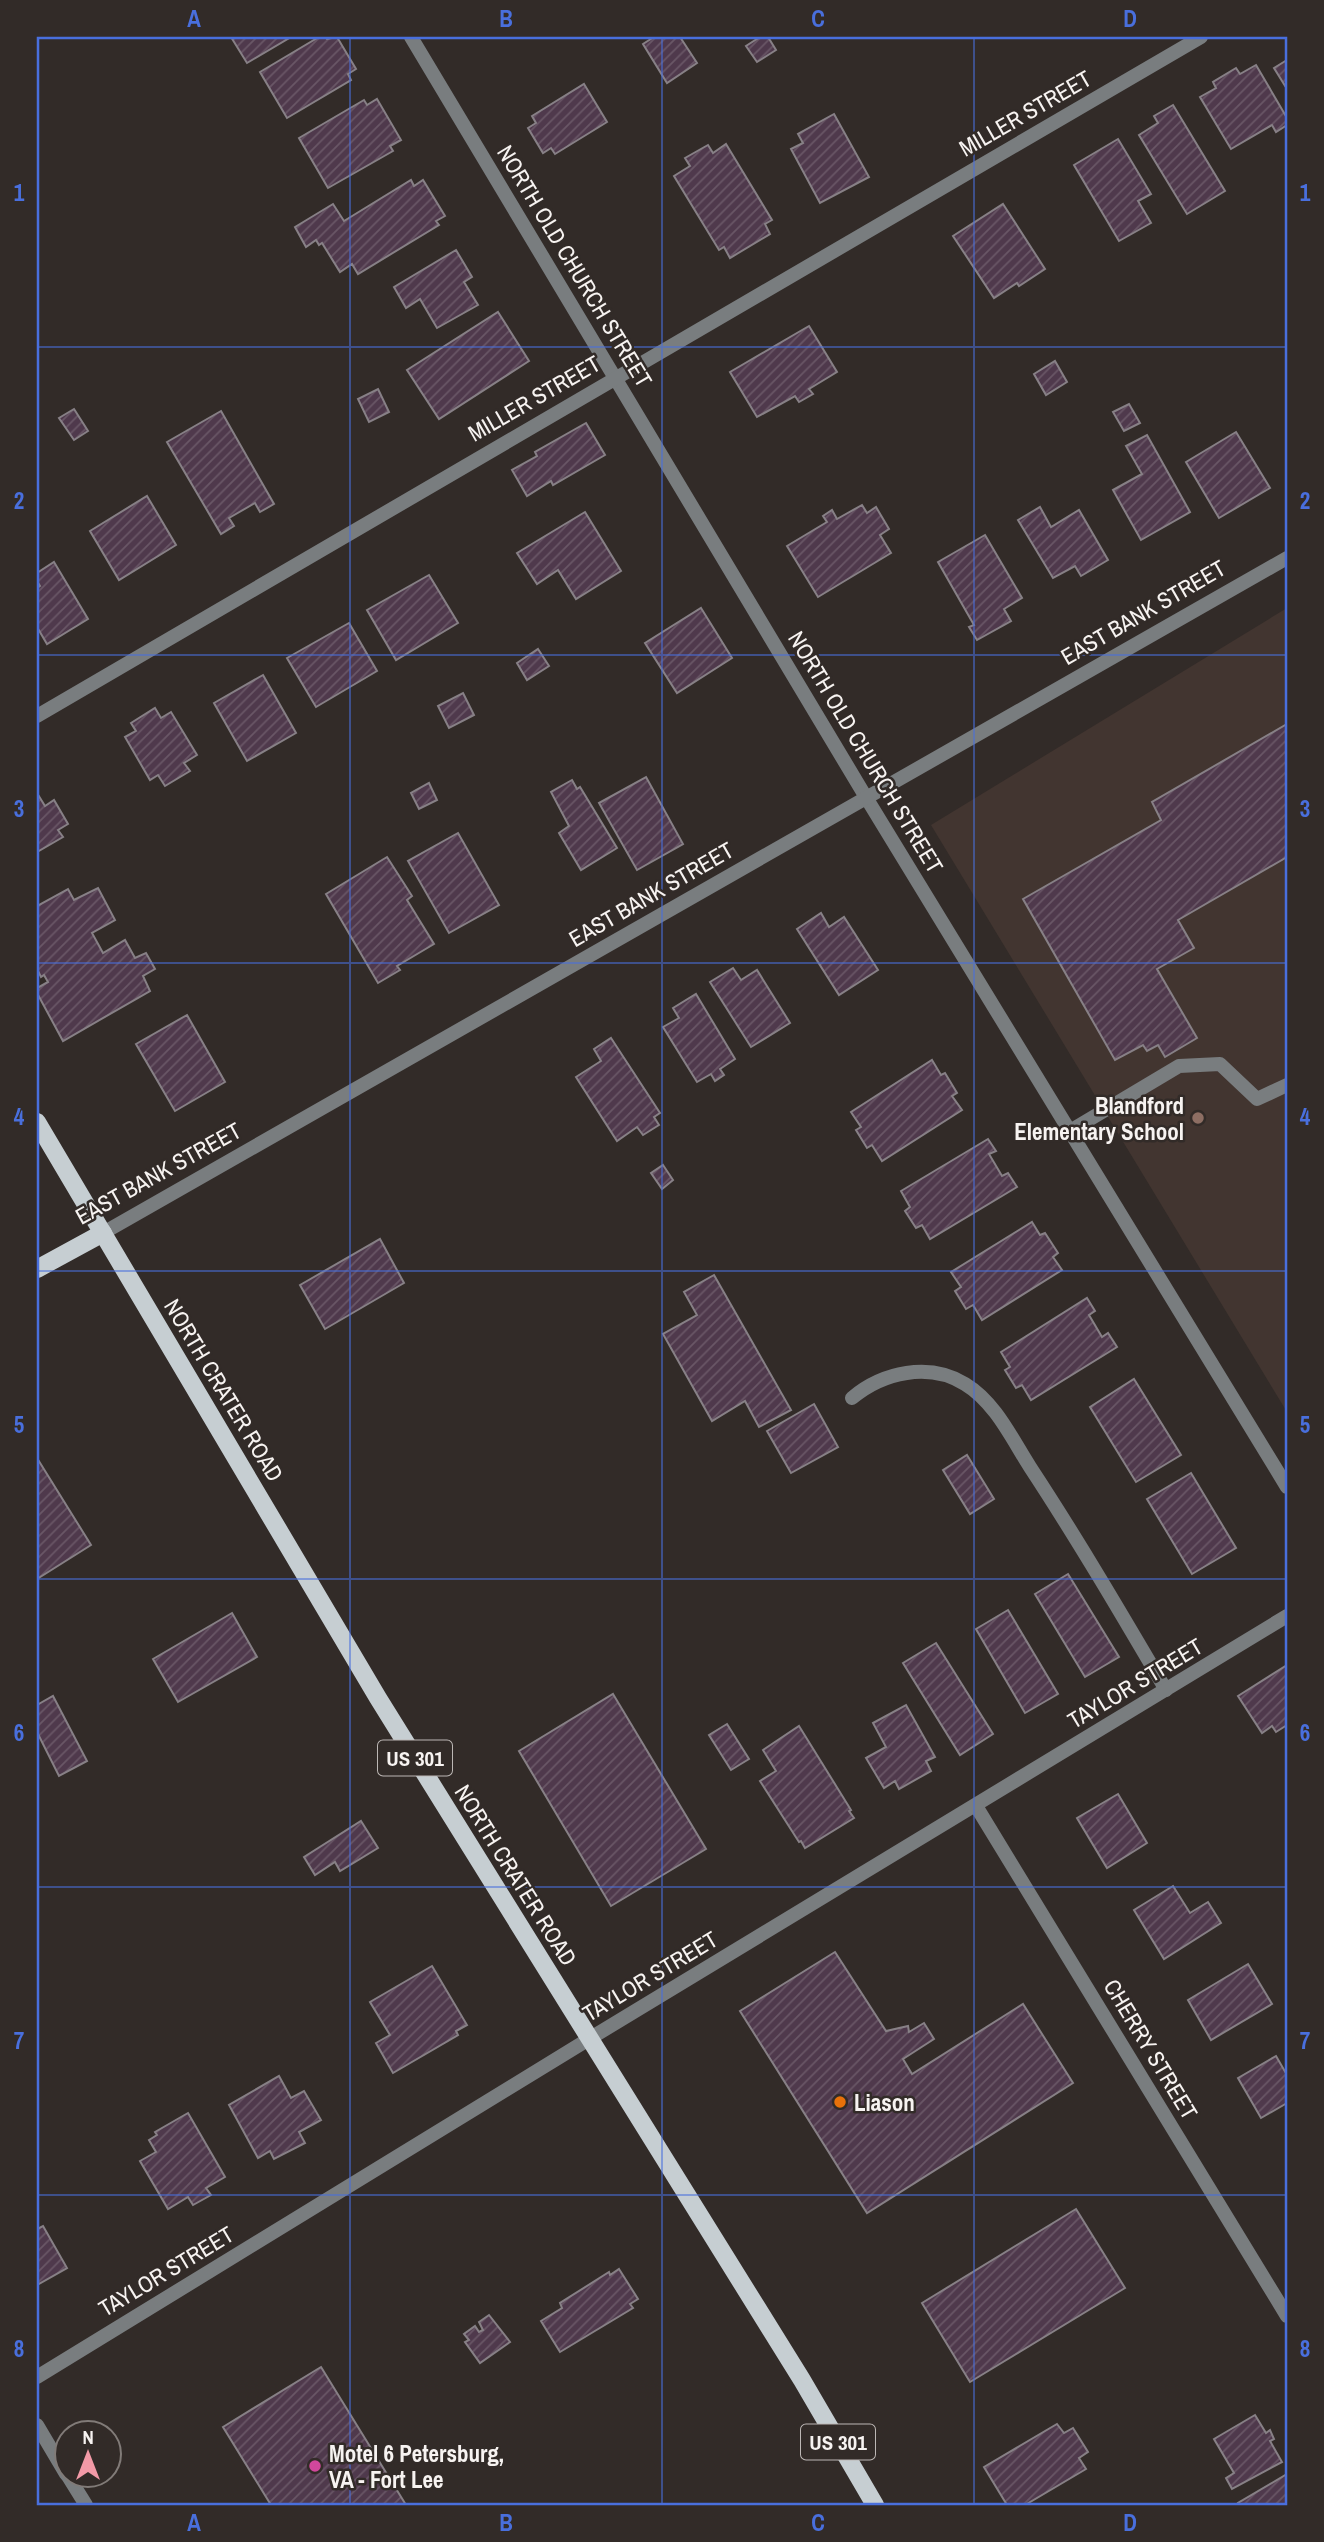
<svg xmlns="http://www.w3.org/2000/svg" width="1324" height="2542" font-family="'Archivo Narrow',sans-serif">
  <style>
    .built { fill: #423530 }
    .building { fill: url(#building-hatch); stroke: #878086; stroke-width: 2 }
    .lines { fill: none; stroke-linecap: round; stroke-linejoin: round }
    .service { stroke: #797d7f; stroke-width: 14 }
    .minor { stroke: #797d7f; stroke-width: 14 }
    .tertiary { stroke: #797d7f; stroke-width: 14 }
    .primary { stroke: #c6ced2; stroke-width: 18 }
    .grid { fill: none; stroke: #496fdd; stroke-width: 2; stroke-opacity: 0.55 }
    .education-dot { fill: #8d6e63; stroke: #322b28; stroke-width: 2.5 }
    .food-dot { fill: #e8710a; stroke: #322b28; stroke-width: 2.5 }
    .hotel-dot { fill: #d1479c; stroke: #322b28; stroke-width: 2.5 }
    .labels { text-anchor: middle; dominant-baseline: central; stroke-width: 5; stroke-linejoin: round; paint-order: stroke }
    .shield { fill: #322b28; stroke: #bcb7b5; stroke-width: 2 }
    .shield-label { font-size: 21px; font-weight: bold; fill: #f7f3f1 }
    .street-label { font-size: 23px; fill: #f7f3f1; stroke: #322b28 }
    .poi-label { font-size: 23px; font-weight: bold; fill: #f7f3f1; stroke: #322b28; text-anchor: start }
    .neatline { fill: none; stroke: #496fdd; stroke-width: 2.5 }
    .grid-label { font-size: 23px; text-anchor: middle; font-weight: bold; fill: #496fdd }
  </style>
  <defs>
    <pattern id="building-hatch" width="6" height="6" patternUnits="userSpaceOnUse" patternTransform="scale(1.75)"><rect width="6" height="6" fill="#4f394c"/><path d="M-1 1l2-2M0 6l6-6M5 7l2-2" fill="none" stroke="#695666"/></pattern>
  </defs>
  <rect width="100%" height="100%" fill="#322b28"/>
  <polygon class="built" points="1287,608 1287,1412 931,825"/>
  <g class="building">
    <polygon points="231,37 291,37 247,63"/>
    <polygon points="319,37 325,37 327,39 337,37 356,69 348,74 351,80 287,118 260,72"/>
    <polygon points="654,37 680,37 697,63 667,83 643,44"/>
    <polygon points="760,37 768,37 776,50 757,62 746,46"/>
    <polygon points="1287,60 1287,89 1274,68"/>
    <polygon points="1256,65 1287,118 1287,125 1276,132 1272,125 1231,149 1200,97 1216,88 1213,82 1236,68 1240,74"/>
    <polygon points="584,84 607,122 555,154 551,148 543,153 528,128 536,123 532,116"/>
    <polygon points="377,99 401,140 390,146 393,151 328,188 299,138 364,100 367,105"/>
    <polygon points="1173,105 1225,191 1187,214 1139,135 1158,123 1154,116"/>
    <polygon points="834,114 869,177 820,203 791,149 803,143 798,134"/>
    <polygon points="1118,139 1151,194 1138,201 1151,223 1119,241 1074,165"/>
    <polygon points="726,144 772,220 765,224 770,234 730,258 724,247 719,250 674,176 690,166 685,158 708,145 713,153"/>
    <polygon points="411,180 414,186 423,180 445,216 436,221 439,225 358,274 352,264 340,272 322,243 319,245 316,240 306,247 295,227 333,204 344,221"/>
    <polygon points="1003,204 1045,269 1019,286 1017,283 994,298 953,236"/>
    <polygon points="456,250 472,277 464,282 478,305 437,328 420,299 406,308 394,287"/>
    <polygon points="498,312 529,361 439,419 407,370"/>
    <polygon points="809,326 837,372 809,389 813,394 799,402 795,396 757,417 730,372"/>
    <polygon points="1055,361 1067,382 1046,395 1034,374"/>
    <polygon points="378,389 389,412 369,422 358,399"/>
    <polygon points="1129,404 1140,423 1124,431 1113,412"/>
    <polygon points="74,409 88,431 74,440 59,418"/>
    <polygon points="221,411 274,504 260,512 255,503 229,518 234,526 221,534 167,442"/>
    <polygon points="586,423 605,455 553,485 551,481 527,496 512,470 537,456 535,452"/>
    <polygon points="1236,432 1270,488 1219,518 1186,462"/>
    <polygon points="1147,435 1190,512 1141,540 1113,490 1142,474 1126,446"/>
    <polygon points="147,496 176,545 119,580 90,531"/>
    <polygon points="862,505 867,513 876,507 889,529 880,535 891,553 818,597 787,546 827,522 823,516 832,510 837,519"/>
    <polygon points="1040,507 1051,527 1079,510 1108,560 1081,576 1075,566 1053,578 1018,520"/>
    <polygon points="585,512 621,571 576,599 558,570 537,584 517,553"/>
    <polygon points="985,535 1022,598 1004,609 1011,621 977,640 969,627 974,625 938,562"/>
    <polygon points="54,562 88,619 47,644 37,627 37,588 40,586 37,581 37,573"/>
    <polygon points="429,575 458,623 396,660 367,610"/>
    <polygon points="701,608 732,658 677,693 645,643"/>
    <polygon points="349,623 377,671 316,707 287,658"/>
    <polygon points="538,649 549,666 527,680 517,663"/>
    <polygon points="263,675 296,733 247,761 214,703"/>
    <polygon points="463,693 474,715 449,728 438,706"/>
    <polygon points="155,708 161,718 171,712 197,755 184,763 190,771 165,786 158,775 150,780 125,737 136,731 131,723"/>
    <polygon points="1287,724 1287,857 1178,920 1194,948 1157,969 1197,1038 1165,1057 1158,1045 1147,1051 1143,1045 1115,1060 1023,899 1161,820 1152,802"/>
    <polygon points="646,777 683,844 637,870 599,803"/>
    <polygon points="572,780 577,789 580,787 617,848 581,870 559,833 569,826 551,792"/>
    <polygon points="429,783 437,800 419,809 411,793"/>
    <polygon points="37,793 45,806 54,800 68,824 58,830 63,837 37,852"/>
    <polygon points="458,833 499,905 449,933 408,861"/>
    <polygon points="387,857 412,896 407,900 434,944 397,966 400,970 378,983 326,894"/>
    <polygon points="98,888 115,920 92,933 103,953 125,940 135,958 146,953 155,969 143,976 150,991 63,1041 37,993 37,988 48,982 44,975 41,977 37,969 37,906 68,889 74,900"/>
    <polygon points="821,913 829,927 844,917 878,970 839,995 797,929"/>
    <polygon points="733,968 741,980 757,970 790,1023 751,1047 710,982"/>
    <polygon points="696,994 735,1059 720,1069 724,1075 715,1081 711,1074 697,1082 663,1027 679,1018 673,1008"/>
    <polygon points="187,1015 225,1082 175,1111 136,1044"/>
    <polygon points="611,1038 660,1113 654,1117 659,1125 643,1135 637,1127 617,1141 576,1077 601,1061 594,1049"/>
    <polygon points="932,1060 941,1075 945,1073 957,1093 952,1096 962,1110 882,1161 872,1145 867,1148 856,1130 861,1127 851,1112"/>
    <polygon points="988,1139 996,1151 989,1154 1002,1176 1008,1173 1017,1187 930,1239 922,1225 916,1228 905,1211 910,1207 901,1191"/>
    <polygon points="663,1165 673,1180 662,1189 651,1173"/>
    <polygon points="1032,1222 1040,1235 1045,1233 1058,1253 1053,1257 1062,1270 982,1320 973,1305 966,1309 955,1291 961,1287 951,1272"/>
    <polygon points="380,1239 404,1283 325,1329 300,1285"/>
    <polygon points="714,1275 791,1410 759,1427 745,1401 712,1421 663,1334 697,1315 684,1292"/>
    <polygon points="1087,1298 1095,1311 1089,1315 1102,1337 1108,1333 1117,1347 1031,1400 1022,1385 1016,1388 1005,1370 1010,1367 1001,1352"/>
    <polygon points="1134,1379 1181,1455 1136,1482 1090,1407"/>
    <polygon points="814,1404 838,1447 791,1473 767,1431"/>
    <polygon points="967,1455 994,1499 970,1514 943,1470"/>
    <polygon points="37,1458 91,1545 37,1579"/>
    <polygon points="1191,1473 1236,1548 1192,1574 1147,1499"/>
    <polygon points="1068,1574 1119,1657 1085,1677 1035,1594"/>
    <polygon points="1008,1610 1058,1694 1025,1713 976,1629"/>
    <polygon points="232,1613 257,1657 178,1702 153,1659"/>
    <polygon points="936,1643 993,1734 960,1755 903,1663"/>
    <polygon points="1287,1665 1287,1725 1276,1732 1272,1726 1262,1733 1238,1696"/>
    <polygon points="613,1694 706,1849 611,1906 519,1751"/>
    <polygon points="53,1696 87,1761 59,1776 37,1732 37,1705"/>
    <polygon points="906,1705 935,1757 926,1761 931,1771 899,1789 895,1781 884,1788 866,1758 886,1747 873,1723"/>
    <polygon points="727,1724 749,1759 731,1770 709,1735"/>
    <polygon points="799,1726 851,1810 849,1811 854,1818 805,1848 801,1841 799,1842 760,1781 776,1771 763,1750"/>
    <polygon points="1118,1794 1147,1843 1107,1868 1077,1818"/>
    <polygon points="361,1821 378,1848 340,1871 335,1862 315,1875 304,1857"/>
    <polygon points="1173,1886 1190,1913 1208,1902 1221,1923 1164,1959 1134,1910"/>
    <polygon points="835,1952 886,2031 908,2026 909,2032 924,2023 934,2039 903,2059 912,2074 1023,2004 1073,2083 867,2213 740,2011"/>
    <polygon points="1248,1964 1272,2004 1211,2040 1188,2000"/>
    <polygon points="432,1966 467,2025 456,2031 458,2035 393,2073 376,2043 390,2035 370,2002"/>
    <polygon points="1276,2056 1287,2075 1287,2103 1261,2118 1238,2078"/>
    <polygon points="279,2076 291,2098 304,2091 321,2120 299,2132 305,2143 274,2159 270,2151 258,2158 229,2105"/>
    <polygon points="188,2113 225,2177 206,2188 211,2195 193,2205 188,2197 168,2209 140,2161 156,2152 149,2140 157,2135 155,2132"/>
    <polygon points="1076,2209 1125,2288 970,2382 922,2303"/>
    <polygon points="43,2226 67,2268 37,2285 37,2229"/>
    <polygon points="619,2269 638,2299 630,2304 633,2308 560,2352 541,2321 562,2308 560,2303 609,2272 610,2275"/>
    <polygon points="489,2315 510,2342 480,2363 465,2342 469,2340 464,2334 475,2326 479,2332 483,2330 479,2322"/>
    <polygon points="321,2367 406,2505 271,2505 223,2427"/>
    <polygon points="1255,2415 1266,2433 1270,2430 1274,2439 1270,2441 1282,2462 1232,2489 1226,2478 1234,2473 1214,2439"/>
    <polygon points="1057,2424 1064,2433 1073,2428 1088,2452 1079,2458 1086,2469 1025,2505 1007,2505 984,2467"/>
    <polygon points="1287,2474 1287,2505 1239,2505 1238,2503"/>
  </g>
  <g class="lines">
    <g class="service">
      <polyline points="1070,1131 1179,1066 1220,1064 1257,1099 1287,1085"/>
      <path d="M852 1398C883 1372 929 1362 965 1384 995 1402 1012 1439 1030 1467 1078 1540 1122 1615 1166 1690"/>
    </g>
    <g class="minor">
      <polyline points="411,37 867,799 1287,1487"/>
      <polyline points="37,716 1201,37"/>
      <polyline points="976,1806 1287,2316"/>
      <polyline points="37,2377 589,2039 1287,1616"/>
      <polyline points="37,2425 66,2474"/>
      <polyline points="68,2476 86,2505"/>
    </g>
    <polyline class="tertiary" points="103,1233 1287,558"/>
    <g class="primary">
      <polyline points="37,1122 378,1698 802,2380 875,2505"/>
      <polyline points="37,1269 103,1233"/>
    </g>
  </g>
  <path class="grid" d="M350 37V2505M662 37V2505M974 37V2505M37 347H1287M37 655H1287M37 963H1287M37 1271H1287M37 1579H1287M37 1887H1287M37 2195H1287"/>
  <circle class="education-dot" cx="1198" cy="1118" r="7"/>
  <circle class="food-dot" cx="840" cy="2102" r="7"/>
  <circle class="hotel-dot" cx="315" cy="2466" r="7"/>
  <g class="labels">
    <g class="shield">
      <rect x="378" y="1740.5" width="74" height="35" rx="5"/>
      <rect x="801" y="2424.5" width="74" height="35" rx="5"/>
    </g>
    <g class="shield-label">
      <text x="415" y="1758">US 301</text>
      <text x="838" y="2442">US 301</text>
    </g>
    <g class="street-label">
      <text transform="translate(1025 113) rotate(-30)">MILLER STREET</text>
      <text transform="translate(575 266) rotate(59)">NORTH OLD CHURCH STREET</text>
      <text transform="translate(534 398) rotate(-30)">MILLER STREET</text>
      <text transform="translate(1143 612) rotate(-30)">EAST BANK STREET</text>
      <text transform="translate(866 752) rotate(59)">NORTH OLD CHURCH STREET</text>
      <text transform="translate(651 894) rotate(-30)">EAST BANK STREET</text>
      <text transform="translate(158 1173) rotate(-29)">EAST BANK STREET</text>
      <text transform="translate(224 1390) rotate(59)">NORTH CRATER ROAD</text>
      <text transform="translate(1135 1683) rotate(-31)">TAYLOR STREET</text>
      <text transform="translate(516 1875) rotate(58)">NORTH CRATER ROAD</text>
      <text transform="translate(650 1976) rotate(-31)">TAYLOR STREET</text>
      <text transform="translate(1151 2049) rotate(59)">CHERRY STREET</text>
      <text transform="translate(166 2271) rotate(-31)">TAYLOR STREET</text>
    </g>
    <g class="poi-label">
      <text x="1184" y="1105" text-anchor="end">Blandford<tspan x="1184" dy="26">Elementary School</tspan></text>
      <text x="854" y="2102">Liason</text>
      <text x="329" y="2453">Motel 6 Petersburg,<tspan x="329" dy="26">VA - Fort Lee</tspan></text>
    </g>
  </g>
  <rect width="1324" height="2542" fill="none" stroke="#322b28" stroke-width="77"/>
  <g transform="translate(88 2454)"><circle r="33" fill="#322b28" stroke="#817b78" stroke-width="2"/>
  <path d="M0-5L12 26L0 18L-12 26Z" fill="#f39aa7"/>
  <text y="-10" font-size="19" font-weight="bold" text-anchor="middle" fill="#f7f3f1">N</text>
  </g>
  <rect x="38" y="38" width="1248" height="2466" class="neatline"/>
  <g class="grid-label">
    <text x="194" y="27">A</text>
    <text x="506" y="27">B</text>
    <text x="818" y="27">C</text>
    <text x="1130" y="27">D</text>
    <text x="19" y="201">1</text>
    <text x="1305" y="201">1</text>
    <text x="19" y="509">2</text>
    <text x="1305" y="509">2</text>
    <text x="19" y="817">3</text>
    <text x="1305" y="817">3</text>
    <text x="19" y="1125">4</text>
    <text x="1305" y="1125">4</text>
    <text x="19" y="1433">5</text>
    <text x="1305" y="1433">5</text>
    <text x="19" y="1741">6</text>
    <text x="1305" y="1741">6</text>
    <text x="19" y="2049">7</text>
    <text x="1305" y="2049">7</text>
    <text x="19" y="2357">8</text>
    <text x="1305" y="2357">8</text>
    <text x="194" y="2531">A</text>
    <text x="506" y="2531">B</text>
    <text x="818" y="2531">C</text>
    <text x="1130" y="2531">D</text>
  </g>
</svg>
